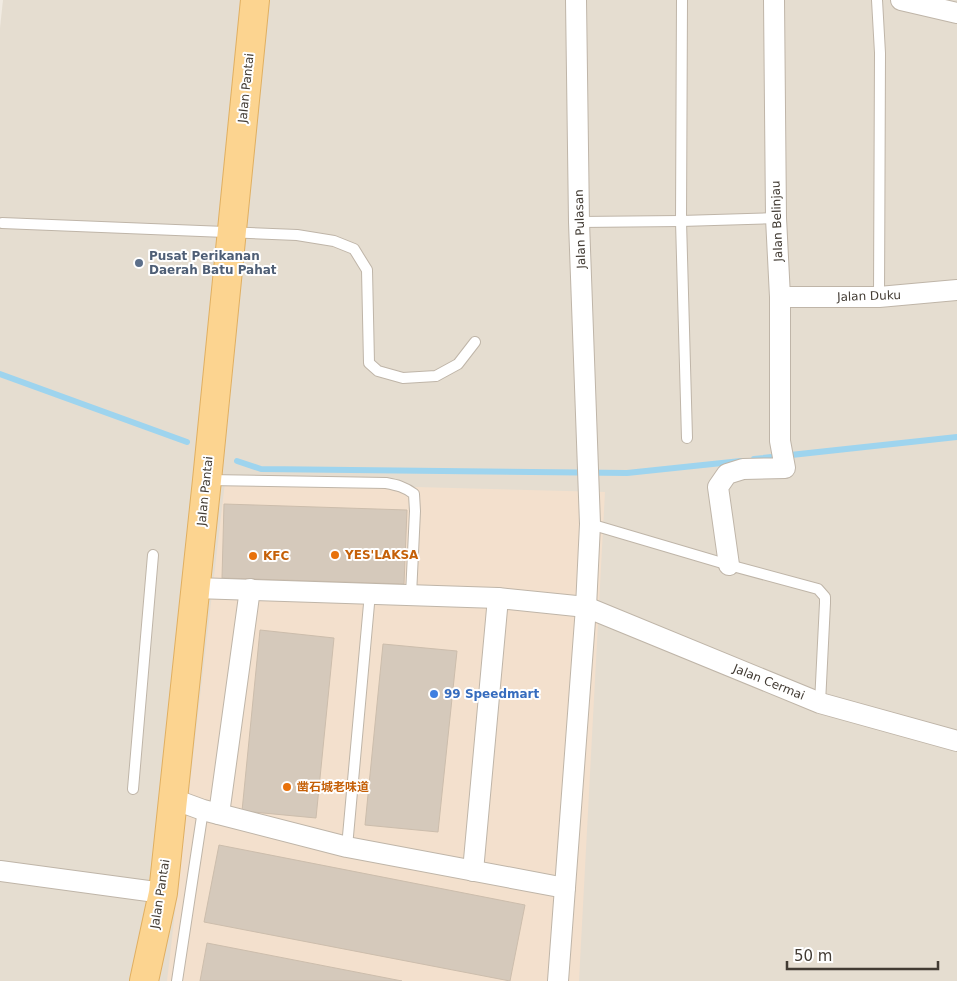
<svg xmlns="http://www.w3.org/2000/svg" width="957" height="981" font-family="'DejaVu Sans','Noto Sans SC',sans-serif">
  <style>
    .residential { fill: #e5ddd0 }
    .commercial { fill: #f3e0cd }
    .lines { fill: none; stroke-linecap: round; stroke-linejoin: round }
    .stream { stroke: #9ed4ee; stroke-width: 6 }
    .building { fill: #d5c9bb; stroke: #ccbdac }
    .lane-casing { stroke: #bfb5a8; stroke-width: 12 }
    .street-casing { stroke: #bfb5a8; stroke-width: 22 }
    .primary-casing { stroke: #e0af61; stroke-width: 30 }
    .lane { stroke: #fff; stroke-width: 10 }
    .street { stroke: #fff; stroke-width: 20 }
    .primary { stroke: #fcd490; stroke-width: 28 }
    .service-dot { fill: #5c6f8a; stroke: #fff; stroke-width: 2 }
    .food-dot { fill: #e8710a; stroke: #fff; stroke-width: 2 }
    .shop-dot { fill: #3f7fe0; stroke: #fff; stroke-width: 2 }
    .labels { text-anchor: middle; dominant-baseline: central; stroke-width: 4; stroke-linejoin: round; paint-order: stroke }
    .street-label { font-size: 12px; fill: #423b33; stroke: #fff }
    .service-label { font-size: 12px; font-weight: bold; fill: #4e5e75; stroke: #fff; text-anchor: start }
    .food-label { font-size: 12px; font-weight: bold; fill: #c56008; stroke: #fff; text-anchor: start }
    .shop-label { font-size: 12px; font-weight: bold; fill: #366cbe; stroke: #fff; text-anchor: start }
  </style>
  <rect width="100%" height="100%" fill="#f1ebe2"/>
  <polygon class="residential" points="3,0 957,0 957,981 0,981 0,28"/>
  <polygon class="commercial" points="225,482 605,492 579,981 167,981"/>
  <g class="lines">
    <g class="stream">
      <polyline points="0,374 187,442"/>
      <polyline points="754,459 957,437"/>
      <polyline points="237,461 261,469 627,473 741,461"/>
    </g>
  </g>
  <g class="building">
    <polygon points="224,504 407,510 404,584 222,578"/>
    <polygon points="260,630 334,638 316,818 242,811"/>
    <polygon points="383,644 457,651 438,832 365,825"/>
    <polygon points="219,845 525,905 510,981 204,922"/>
    <polygon points="207,943 402,981 200,981"/>
  </g>
  <g class="lines">
    <g class="lane-casing">
      <g id="lane">
        <polyline points="682,0 681,221 687,438"/>
        <polyline points="877,0 880,53 879,297"/>
        <polyline points="579,222 681,221 776,218"/>
        <polyline points="2,223 297,235 334,241 354,249 367,270 369,363 378,371 403,378 436,376 458,364 475,342"/>
        <path d="M208 480 386 483C397 485 405 487 414 494L415 511 411 595"/>
        <polyline points="590,524 729,565 818,589 825,597 825,603 820,703"/>
        <polyline points="133,789 153,555"/>
        <polyline points="347,847 370,593"/>
        <polyline points="177,981 203,810"/>
      </g>
    </g>
    <g class="street-casing">
      <g id="street">
        <polyline points="901,0 957,13"/>
        <polyline points="780,297 879,297 957,290"/>
        <polyline points="729,565 718,487 727,474 743,469 785,468 780,441 780,297 776,218 774,0"/>
        <polyline points="195,588 498,598 586,607 820,703 957,741"/>
        <polyline points="173,799 203,810 347,847 565,888"/>
        <polyline points="219,814 250,589"/>
        <polyline points="0,871 163,893"/>
        <polyline points="473,871 498,598"/>
        <polyline points="558,981 586,607 590,524 579,222 576,0"/>
      </g>
    </g>
    <g class="primary-casing">
      <polyline id="primary" points="144,981 163,893 207,480 255,0"/>
    </g>
    <use href="#lane" class="lane"/>
    <use href="#street" class="street"/>
    <use href="#primary" class="primary"/>
  </g>
  <circle class="service-dot" cx="139" cy="263" r="5"/>
  <g class="food-dot">
    <circle cx="335" cy="555" r="5"/>
    <circle cx="253" cy="556" r="5"/>
    <circle cx="287" cy="787" r="5"/>
  </g>
  <circle class="shop-dot" cx="434" cy="694" r="5"/>
  <g class="labels">
    <g class="street-label">
      <text transform="translate(246 88) rotate(-84)">Jalan Pantai</text>
      <text transform="translate(777 221) rotate(-92)">Jalan Belinjau</text>
      <text transform="translate(580 229) rotate(-92)">Jalan Pulasan</text>
      <text transform="translate(869 296) rotate(-2)">Jalan Duku</text>
      <text transform="translate(205 491) rotate(-84)">Jalan Pantai</text>
      <text transform="translate(769 682) rotate(22)">Jalan Cermai</text>
      <text transform="translate(160 894) rotate(-81)">Jalan Pantai</text>
    </g>
    <g class="service-label">
      <text x="149" y="256">Pusat Perikanan<tspan x="149" dy="14">Daerah Batu Pahat</tspan></text>
    </g>
    <g class="food-label">
      <text x="345" y="555">YES'LAKSA</text>
      <text x="263" y="556">KFC</text>
      <text x="297" y="787">凿石城老味道</text>
    </g>
    <g class="shop-label">
      <text x="444" y="694">99 Speedmart</text>
    </g>
  </g>
  <path d="M787 961v8h151v-8" fill="none" stroke="#423b33" stroke-width="2.5"/>
  <text x="794" y="961" font-size="15" fill="#423b33" stroke="#ffffff" stroke-width="4" paint-order="stroke">50 m</text>
</svg>
